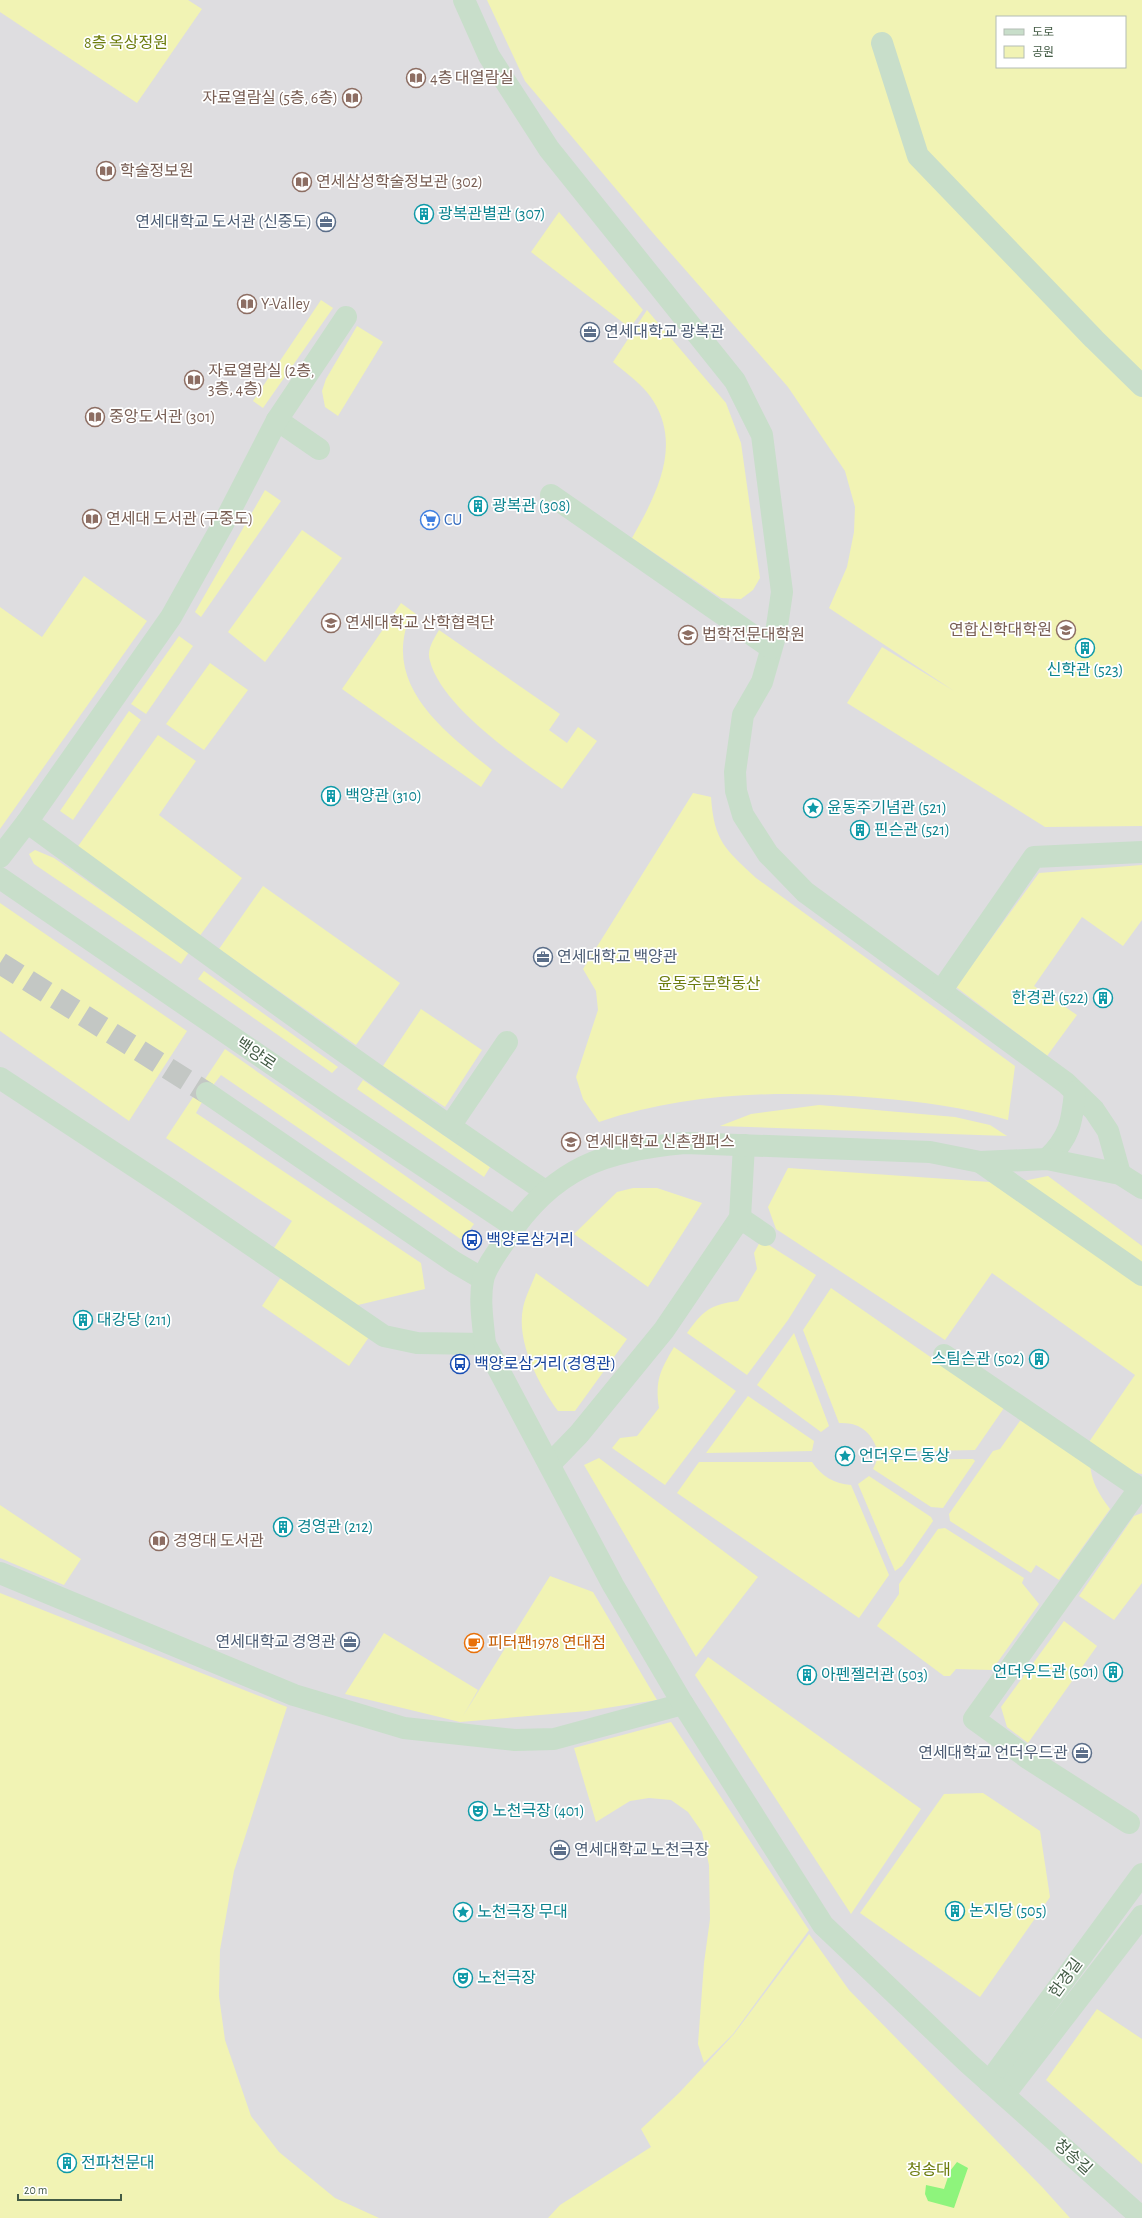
<svg xmlns="http://www.w3.org/2000/svg" width="1142" height="2218" font-family="'Alegreya Sans','Noto Sans KR',sans-serif">
  <style>
    .education { fill: #dedde0; fill-rule: evenodd }
    .green { fill: #f1f3b4; fill-rule: evenodd }
    .water { fill: #8ef47c }
    .lines { fill: none; stroke-linecap: round; stroke-linejoin: round }
    .minor-tunnel { stroke: #c3c7c4; stroke-width: 22; stroke-dasharray: 22 11; stroke-linecap: butt }
    .minor { stroke: #c8deca; stroke-width: 22 }
    .labels { text-anchor: middle; dominant-baseline: central; stroke-width: 3.5; stroke-linejoin: round; paint-order: stroke }
    .park-label { font-size: 16px; fill: #6c7c0d; stroke: #fff }
    .education-label { font-size: 16px; fill: #785e54; stroke: #fff; text-anchor: start }
    .culture-label { font-size: 16px; fill: #0d838f; stroke: #fff; text-anchor: start }
    .service-label { font-size: 16px; fill: #4e5e75; stroke: #fff; text-anchor: end }
    .shop-label { font-size: 16px; fill: #366cbe; stroke: #fff; text-anchor: start }
    .street-label { font-size: 16px; fill: #435b45; stroke: #fff }
    .transit-label { font-size: 16px; fill: #164399; stroke: #fff; text-anchor: start }
    .food-label { font-size: 16px; fill: #c56008; stroke: #fff; text-anchor: start }
  </style>
  <rect width="100%" height="100%" fill="#eeebef"/>
  <path class="education" d="M0 0H1142V2218H0ZM997 17H1125V67H997Z"/>
  <g class="green">
    <polygon points="0,0 188,0 202,9 137,103 0,12"/>
    <path d="M487 0H1142V826L1045 827 847 703 882 647 954 691 829 608 847 567 854 532 855 507 845 471 788 387 653 233 525 81ZM997 17H1125V67H997Z"/>
    <polygon points="559,212 643,310 630,328 531,252"/>
    <polygon points="321,300 333,308 263,408 253,401"/>
    <path d="M647 310 726 403 741 443 760 578 753 590 741 599 721 598 632 538C655 497 682 448 654 402 645 386 627 374 613 362Z"/>
    <polygon points="357,326 383,342 338,416 325,407 322,391 326,379"/>
    <polygon points="265,490 281,501 201,617 195,612"/>
    <polygon points="302,530 342,558 265,662 228,632"/>
    <polygon points="84,576 147,621 0,829 0,607 42,637"/>
    <path d="M401 603 416 614C413 619 406 626 405 632 391 694 451 736 492 770L481 787 342 689Z"/>
    <path d="M439 630 560 714 549 730 567 743 578 727 597 741 562 789C523 762 442 708 430 661 426 650 434 639 439 630Z"/>
    <polygon points="179,636 193,646 146,714 131,704"/>
    <polygon points="210,663 248,690 204,750 166,724"/>
    <polygon points="129,711 141,720 73,820 60,811"/>
    <polygon points="158,735 196,761 159,815 242,878 199,937 76,849"/>
    <path d="M693 793 711 797C714 841 725 849 756 878L1015 1066 1008 1120C965 1107 922 1102 877 1098 784 1090 688 1092 599 1122L583 1099 576 1077 598 1010 596 991 583 969Z"/>
    <polygon points="35,850 54,858 189,952 181,964 34,864 29,854"/>
    <polygon points="1142,865 1142,920 1123,946 1082,917 1034,986 1077,1015 1047,1056 956,987 1039,873"/>
    <polygon points="263,886 400,983 356,1045 219,949"/>
    <polygon points="0,903 187,1031 129,1121 0,1031"/>
    <polygon points="204,971 338,1067 332,1073 198,979"/>
    <polygon points="421,1009 482,1050 445,1107 383,1066"/>
    <polygon points="225,1049 474,1224 462,1240 221,1075 207,1093 196,1113 421,1263 425,1289 358,1305 274,1248 292,1221 166,1138"/>
    <polygon points="363,1080 490,1167 484,1177 357,1089"/>
    <polygon points="819,1105 955,1117 990,1125 1007,1136 720,1126 751,1114"/>
    <polygon points="788,1168 990,1182 1142,1286 1142,1474 1131,1472 1089,1442 1135,1375 992,1273 945,1340 776,1229 768,1207"/>
    <polygon points="1048,1176 1142,1246 1142,1266 1023,1181"/>
    <polygon points="633,1188 657,1188 702,1203 648,1287 574,1234 617,1192"/>
    <path d="M761 1240 816 1275 788 1320 747 1375 687 1333C703 1311 709 1305 738 1301L757 1269 754 1253Z"/>
    <path d="M536 1273 627 1339 575 1411H558C539 1385 516 1342 523 1308 525 1297 532 1284 536 1273Z"/>
    <polygon points="281,1277 369,1337 349,1366 262,1306"/>
    <path d="M831 1288 1004 1408 975 1450 878 1452C872 1433 861 1422 839 1423L803 1330Z"/>
    <polygon points="794,1333 829,1426 821,1432 757,1385"/>
    <path d="M674 1347 736 1391 665 1485 612 1448 620 1438 637 1436 659 1408C655 1380 660 1371 674 1347Z"/>
    <polygon points="748,1396 814,1441 812,1451 706,1453"/>
    <path d="M1022 1418 1090 1463C1091 1482 1099 1494 1110 1509L1059 1580 1036 1565 1031 1573 950 1521 949 1514 993 1451 1000 1449Z"/>
    <polygon points="599,1458 758,1577 696,1657 584,1465"/>
    <polygon points="973,1459 975,1461 943,1508 931,1507 873,1469 877,1460"/>
    <path d="M699 1462H812C821 1476 835 1484 851 1485L889 1575 859 1618 677 1493Z"/>
    <polygon points="869,1476 931,1517 933,1521 902,1566 895,1571 858,1484"/>
    <polygon points="0,1505 81,1559 64,1585 0,1558"/>
    <polygon points="1142,1513 1142,1583 1114,1620 1079,1596 1134,1516"/>
    <polygon points="945,1528 1024,1578 1022,1583 1039,1604 992,1670 956,1669 950,1676 944,1676 877,1626 899,1594 899,1584 938,1529"/>
    <polygon points="550,1576 593,1592 657,1700 587,1711 460,1722 345,1694 384,1633 478,1690 463,1716"/>
    <polygon points="0,1593 287,1707 234,1871 220,1950 219,1996 225,2040 251,2116 279,2152 335,2198 379,2218 0,2218"/>
    <polygon points="1064,1621 1097,1646 1028,1743 1007,1727 1001,1707"/>
    <polygon points="708,1657 921,1809 851,1914 695,1675"/>
    <polygon points="671,1722 809,1930 733,2034 704,2063 698,2044 704,1963 710,1919 709,1865 702,1832 688,1812 671,1800 649,1798 630,1801 596,1822 574,1748"/>
    <polygon points="983,1793 1040,1831 1050,1897 980,1997 860,1913 944,1794"/>
    <polygon points="809,1934 849,1990 1043,2188 1070,2218 548,2218 560,2205 651,2147 641,2129 679,2093 734,2034"/>
    <polygon points="1097,2009 1142,2039 1142,2164 1046,2080"/>
  </g>
  <polygon class="water" points="957,2162 968,2168 954,2208 928,2201 925,2194 926,2185 944,2189 950,2171"/>
  <g class="lines">
    <polyline class="minor-tunnel" points="0,963 207,1093"/>
    <g class="minor">
      <polyline points="464,0 489,56 549,149 735,381 762,435 782,592 776,633 762,682 743,715 735,772 736,791 743,815 768,854 805,892 1066,1083 1094,1110 1108,1131 1120,1174"/>
      <polyline points="882,43 918,156 1094,339 1142,386"/>
      <polyline points="277,420 319,449"/>
      <polyline points="551,495 771,648"/>
      <path d="M27 822C198 947 369 1073 545 1191"/>
      <polyline points="0,857 27,822 171,617 227,517 277,420 346,317"/>
      <polyline points="0,878 333,1106 515,1227"/>
      <polyline points="941,991 1034,857 1142,852"/>
      <polyline points="0,1078 172,1191 384,1336 417,1343 485,1344"/>
      <polyline points="207,1093 454,1262 483,1279"/>
      <polyline points="450,1126 507,1042"/>
      <path d="M1047 1159C1070 1137 1072 1122 1075 1092"/>
      <polyline points="980,1162 1142,1275"/>
      <polyline points="740,1218 765,1235"/>
      <polyline points="944,1355 1142,1490"/>
      <polyline points="550,1464 579,1434 664,1330 740,1218 744,1145"/>
      <polyline points="0,1573 294,1695 404,1728 515,1740 554,1739 683,1704"/>
      <polyline points="1129,1823 1029,1759 974,1719 1139,1489"/>
      <polyline points="989,2082 1142,1874"/>
      <polyline points="1004,2095 1142,1916"/>
      <path d="M1142 2218 968 2063 823 1925 683 1704 613 1585 485 1344C483 1323 479 1300 483 1280 486 1266 499 1250 507 1238 553 1168 605 1150 685 1143L930 1152 980 1162 1047 1159 1120 1174 1142 1188"/>
    </g>
  </g>
  <defs>
    <g id="library-ring" transform="scale(1)"><circle r="9.5" fill="#fff" stroke="#8d6e63" stroke-width="1.5"/><path d="M-6-4Q-3-5.5-.7-3.5V5Q-3 3-6 4ZM6-4Q3-5.5 .7-3.5V5Q3 3 6 4Z" fill="#8d6e63"/></g>
    <g id="building-ring" transform="scale(1)"><circle r="9.5" fill="#fff" stroke="#0f9aa8" stroke-width="1.5"/><path d="M-4-6H4V6H1V3H-1V6H-4ZM-2.5-4.3h1.7v1.8h-1.7ZM.8-4.3h1.7v1.8H.8ZM-2.5-1h1.7V.8h-1.7ZM.8-1h1.7V.8H.8Z" fill="#0f9aa8"/></g>
    <g id="office-ring" transform="scale(1)"><circle r="9.5" fill="#fff" stroke="#5c6f8a" stroke-width="1.5"/><path d="M-6-3h4V-5.5h4V-3h4V5H-6ZM-1-4.5V-3h2v-1.5ZM-6 0V1H6V0Z" fill="#5c6f8a"/></g>
    <g id="supermarket-ring" transform="scale(1)"><circle r="9.5" fill="#fff" stroke="#3f7fe0" stroke-width="1.5"/><path d="M-6-5.5h2.5l.6 2H6L4.5 2H-2.5L-4.4-4H-6ZM-1.5 3.2a1.3 1.3 0 1 0 .1 0ZM3 3.2a1.3 1.3 0 1 0 .1 0Z" fill="#3f7fe0"/></g>
    <g id="university-ring" transform="scale(1)"><circle r="9.5" fill="#fff" stroke="#8d6e63" stroke-width="1.5"/><path d="M0-5L7-2L0 1L-7-2ZM-4 1L0 2.5L4 1V4Q0 6-4 4Z" fill="#8d6e63"/></g>
    <g id="sight-ring" transform="scale(1)"><circle r="9.5" fill="#fff" stroke="#0f9aa8" stroke-width="1.5"/><path d="M0-6L1.8-2.2L6-1.7L2.9 1.2L3.7 5.4L0 3.3L-3.7 5.4L-2.9 1.2L-6-1.7L-1.8-2.2Z" fill="#0f9aa8"/></g>
    <g id="bus-ring" transform="scale(1)"><circle r="9.5" fill="#fff" stroke="#1a4fb4" stroke-width="1.5"/><path d="M-5-6H5V4H4V6H2V4H-2V6H-4V4H-5ZM-3.5-4V0h7V-4ZM-3.5 1.2v1.5H-2V1.2ZM2 1.2v1.5H3.5V1.2Z" fill="#1a4fb4"/></g>
    <g id="cafe-ring" transform="scale(1)"><circle r="9.5" fill="#fff" stroke="#e8710a" stroke-width="1.5"/><path d="M-5.5-4.5H6V0H3Q3 3.5 0 3.5H-2.5Q-5.5 3.5-5.5 0ZM3-3.2v2h1.7v-2ZM-6 4.5H4V6H-6Z" fill="#e8710a"/></g>
    <g id="theatre-ring" transform="scale(1)"><circle r="9.5" fill="#fff" stroke="#0f9aa8" stroke-width="1.5"/><path d="M-5-5.5Q0-4 5-5.5V0Q5 5 0 6Q-5 5-5 0ZM-3.3-2.5H-1v1.5H-3.3ZM1-2.5H3.3v1.5H1ZM-2.8 1Q0 5.5 2.8 1Z" fill="#0f9aa8"/></g>
  </defs>
  <g fill-rule="evenodd">
    <use href="#library-ring" x="416" y="78"/>
    <use href="#library-ring" x="352" y="98"/>
    <use href="#library-ring" x="106" y="171"/>
    <use href="#library-ring" x="302" y="182"/>
    <use href="#building-ring" x="424" y="214"/>
    <use href="#office-ring" x="326" y="222"/>
    <use href="#library-ring" x="247" y="304"/>
    <use href="#office-ring" x="590" y="332"/>
    <use href="#library-ring" x="194" y="380"/>
    <use href="#library-ring" x="95" y="417"/>
    <use href="#building-ring" x="478" y="506"/>
    <use href="#library-ring" x="92" y="519"/>
    <use href="#supermarket-ring" x="430" y="520"/>
    <use href="#university-ring" x="331" y="623"/>
    <use href="#university-ring" x="1066" y="630"/>
    <use href="#university-ring" x="688" y="635"/>
    <use href="#building-ring" x="1085" y="648"/>
    <use href="#building-ring" x="331" y="796"/>
    <use href="#sight-ring" x="813" y="808"/>
    <use href="#building-ring" x="860" y="830"/>
    <use href="#office-ring" x="543" y="957"/>
    <use href="#building-ring" x="1103" y="998"/>
    <use href="#university-ring" x="571" y="1142"/>
    <use href="#bus-ring" x="472" y="1240"/>
    <use href="#building-ring" x="83" y="1320"/>
    <use href="#building-ring" x="1039" y="1359"/>
    <use href="#bus-ring" x="460" y="1364"/>
    <use href="#sight-ring" x="845" y="1456"/>
    <use href="#building-ring" x="283" y="1527"/>
    <use href="#library-ring" x="159" y="1541"/>
    <use href="#office-ring" x="350" y="1642"/>
    <use href="#cafe-ring" x="474" y="1643"/>
    <use href="#building-ring" x="1113" y="1672"/>
    <use href="#building-ring" x="807" y="1675"/>
    <use href="#office-ring" x="1082" y="1753"/>
    <use href="#theatre-ring" x="478" y="1811"/>
    <use href="#office-ring" x="560" y="1850"/>
    <use href="#building-ring" x="955" y="1911"/>
    <use href="#sight-ring" x="463" y="1912"/>
    <use href="#theatre-ring" x="463" y="1978"/>
    <use href="#building-ring" x="67" y="2163"/>
  </g>
  <g class="labels">
    <g class="park-label">
      <text x="126" y="43">8층 옥상정원</text>
      <text x="709" y="984">윤동주문학동산</text>
      <text x="929" y="2170">청송대</text>
    </g>
    <g class="education-label">
      <text x="430" y="78">4층 대열람실</text>
      <text x="338" y="98" text-anchor="end">자료열람실 (5층, 6층)</text>
      <text x="120" y="171">학술정보원</text>
      <text x="316" y="182">연세삼성학술정보관 (302)</text>
      <text x="261" y="304">Y-Valley</text>
      <text x="208" y="371">자료열람실 (2층,<tspan x="208" dy="18">3층, 4층)</tspan></text>
      <text x="109" y="417">중앙도서관 (301)</text>
      <text x="106" y="519">연세대 도서관 (구중도)</text>
      <text x="345" y="623">연세대학교 산학협력단</text>
      <text x="1052" y="630" text-anchor="end">연합신학대학원</text>
      <text x="702" y="635">법학전문대학원</text>
      <text x="585" y="1142">연세대학교 신촌캠퍼스</text>
      <text x="173" y="1541">경영대 도서관</text>
    </g>
    <g class="culture-label">
      <text x="438" y="214">광복관별관 (307)</text>
      <text x="492" y="506">광복관 (308)</text>
      <text x="1085" y="670" text-anchor="middle">신학관 (523)</text>
      <text x="345" y="796">백양관 (310)</text>
      <text x="827" y="808">윤동주기념관 (521)</text>
      <text x="874" y="830">핀슨관 (521)</text>
      <text x="1089" y="998" text-anchor="end">한경관 (522)</text>
      <text x="97" y="1320">대강당 (211)</text>
      <text x="1025" y="1359" text-anchor="end">스팀슨관 (502)</text>
      <text x="859" y="1456">언더우드 동상</text>
      <text x="297" y="1527">경영관 (212)</text>
      <text x="1099" y="1672" text-anchor="end">언더우드관 (501)</text>
      <text x="821" y="1675">아펜젤러관 (503)</text>
      <text x="492" y="1811">노천극장 (401)</text>
      <text x="969" y="1911">논지당 (505)</text>
      <text x="477" y="1912">노천극장 무대</text>
      <text x="477" y="1978">노천극장</text>
      <text x="81" y="2163">전파천문대</text>
    </g>
    <g class="service-label">
      <text x="312" y="222">연세대학교 도서관 (신중도)</text>
      <text x="604" y="332" text-anchor="start">연세대학교 광복관</text>
      <text x="557" y="957" text-anchor="start">연세대학교 백양관</text>
      <text x="336" y="1642">연세대학교 경영관</text>
      <text x="1068" y="1753">연세대학교 언더우드관</text>
      <text x="574" y="1850" text-anchor="start">연세대학교 노천극장</text>
    </g>
    <g class="shop-label">
      <text x="444" y="520">CU</text>
    </g>
    <g class="street-label">
      <text transform="translate(256 1054) rotate(34)">백양로</text>
      <text transform="translate(1066 1978) rotate(-54)">한경길</text>
      <text transform="translate(1073 2157) rotate(42)">청송길</text>
    </g>
    <g class="transit-label">
      <text x="486" y="1240">백양로삼거리</text>
      <text x="474" y="1364">백양로삼거리(경영관)</text>
    </g>
    <g class="food-label">
      <text x="488" y="1643">피터팬1978 연대점</text>
    </g>
  </g>
  <rect x="996" y="16" width="130" height="52" fill="#ffffff" stroke="#b4bdb5"/>
  <rect x="1004" y="29" width="20" height="6" fill="#c8deca" stroke="#b4bdb5"/>
  <text x="1032" y="36" font-size="12" fill="#435b45">도로</text>
  <rect x="1004" y="46" width="20" height="12" fill="#f1f3b4" stroke="#b4bdb5"/>
  <text x="1032" y="56" font-size="12" fill="#435b45">공원</text>
  <path d="M18 2194v6h103v-6" fill="none" stroke="#435b45" stroke-width="2"/>
  <text x="24" y="2194" font-size="12" fill="#435b45" stroke="#ffffff" stroke-width="3" paint-order="stroke">20 m</text>
</svg>
